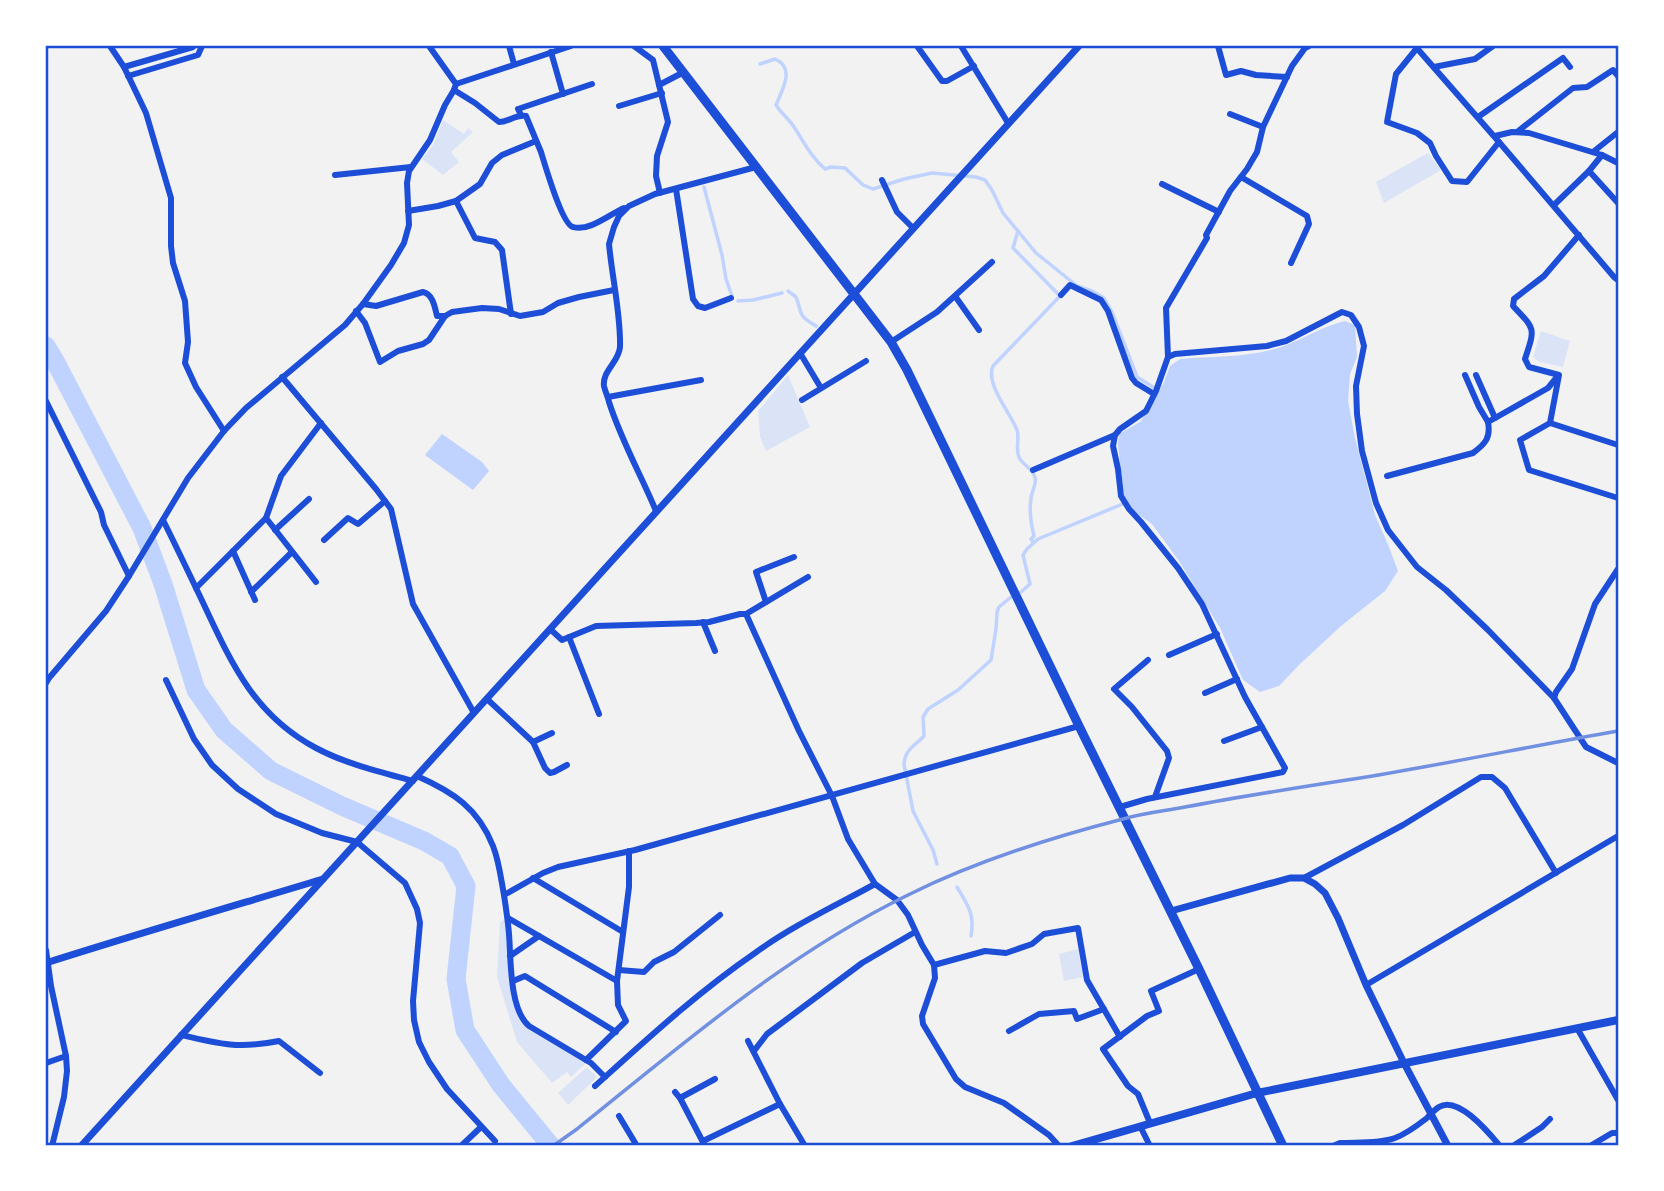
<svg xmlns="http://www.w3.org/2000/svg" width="1664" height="1191" font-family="Mulish,sans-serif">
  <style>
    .green { fill: #dbe4f7 }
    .water { fill: #bfd3fe }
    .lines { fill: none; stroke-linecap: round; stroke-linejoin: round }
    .stream { stroke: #bfd3fe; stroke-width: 3.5 }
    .river { stroke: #bfd3fe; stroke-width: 19 }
    .minor { stroke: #1d4ed8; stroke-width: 6 }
    .tertiary { stroke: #1d4ed8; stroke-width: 7 }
    .secondary { stroke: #1d4ed8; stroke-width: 8 }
    .primary { stroke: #1d4ed8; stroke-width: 9 }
    .rail { stroke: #7290e2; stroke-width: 3.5 }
    .neatline { fill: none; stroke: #1d4ed8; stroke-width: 2.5 }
  </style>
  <rect width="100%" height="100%" fill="#f2f2f2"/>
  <g class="green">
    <polygon points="443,120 464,134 468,128 473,132 451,152 459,162 443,175 422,159 433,145"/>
    <polygon points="1428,153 1441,170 1384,203 1376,182"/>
    <polygon points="1541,331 1570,341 1563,367 1539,362 1533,357"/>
    <polygon points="788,375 810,427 766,451 760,437 758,411"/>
    <polygon points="506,919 518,1016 525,1027 586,1063 571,1077 567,1072 552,1083 517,1042 497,977 500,922"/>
    <polygon points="1078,949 1083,977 1064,981 1059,954"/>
    <polygon points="587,1067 597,1077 568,1105 558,1093"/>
  </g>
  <g class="water">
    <path d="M1345 321 1355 325 1357 357 1350 374 1348 401 1355 438 1375 515 1389 547 1398 571 1385 591 1341 626 1299 665 1279 686 1260 692 1243 680 1220 628 1179 561 1152 524 1135 512 1127 502 1124 495 1118 445 1119 434 1140 422 1149 410 1164 382 1170 366 1180 359C1214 356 1252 358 1284 346 1305 338 1323 326 1345 321Z"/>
    <polygon points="442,434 482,462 489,471 473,490 425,455"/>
  </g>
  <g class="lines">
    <g class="stream">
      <path d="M760 64 775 59C796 68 782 90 776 105 781 113 789 119 794 127 804 142 811 157 825 169L831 167 845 168 863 185 873 189 904 179 932 173 976 177 985 180 992 190 1003 213 1036 253 1077 286 1092 291 1104 298 1112 312 1137 377 1156 389"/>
      <polyline points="704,187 722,255 726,279 732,296"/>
      <path d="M1018 231 1013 248 1060 296 993 366C985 384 1010 412 1017 430 1020 438 1015 448 1019 457 1022 465 1033 468 1035 478 1037 485 1031 492 1031 499 1029 511 1031 524 1034 536L1031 539 1033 542"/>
      <path d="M788 291 796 297C803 315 797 315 816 326"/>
      <polyline points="738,301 753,300 782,293"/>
      <polyline points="1021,592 1030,584 1023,555 1027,549 1038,539 1125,503"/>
      <path d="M937 864 933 850 913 811 904 764C905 749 915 746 924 736L923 717 928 709 958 690 991 660 996 629 997 612 999 607 1011 597"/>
      <path d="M957 887C968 906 975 914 971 936"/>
    </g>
    <polyline class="river" points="46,346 55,361 142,528 163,584 196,690 224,730 271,771 342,806 424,841 450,856 466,886 456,979 465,1030 501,1085 551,1146"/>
    <g class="minor">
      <polyline points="110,46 124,67 146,113 171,198 171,246 173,263 185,301 188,342 185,363 196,387 224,431"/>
      <polyline points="509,46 514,64"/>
      <polyline points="634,46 653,60 668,122 657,156 656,176 660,193"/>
      <polyline points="917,46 942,81 947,81 974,66"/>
      <polyline points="961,46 1008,123"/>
      <polyline points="1218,46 1226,75 1241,71 1256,75 1287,77"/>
      <polyline points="1415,46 1499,142 1614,277 1618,280"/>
      <polyline points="1417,48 1396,74 1387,122 1417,133 1430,143 1436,156 1452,181 1467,182 1499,142"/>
      <polyline points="551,52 563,94"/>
      <polyline points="124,67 193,47 193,46"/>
      <polyline points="1434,67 1475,59 1493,46"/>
      <polyline points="128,76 198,55 202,46"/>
      <polyline points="456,84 571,46"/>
      <polyline points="659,85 684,72"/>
      <path d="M454 90 475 103 499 122C509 122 516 114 526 116 531 128 536 140 541 152 545 165 562 224 573 227 589 232 610 214 624 208"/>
      <polyline points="619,106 662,93"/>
      <polyline points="1230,114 1263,127"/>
      <polyline points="521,115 518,109 592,84"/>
      <polyline points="1478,117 1563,58 1570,67"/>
      <polyline points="1517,132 1573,88 1587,87 1613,70 1618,76"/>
      <polyline points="1495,136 1512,132 1529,133 1602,155 1618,163"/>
      <polyline points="1593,152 1618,132"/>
      <polyline points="1602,155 1589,171 1618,203"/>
      <polyline points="335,175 411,167"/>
      <polyline points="1241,177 1307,216 1309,224 1291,263"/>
      <polyline points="882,180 897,212 913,228"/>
      <polyline points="1162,184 1219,212"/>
      <polyline points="676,189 693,299 698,306 705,308 731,298"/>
      <polyline points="456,201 475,238 495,242 502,250 511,314"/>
      <polyline points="1554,205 1589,171"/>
      <polyline points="408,211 438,206 456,201 480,184 492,163 502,155 536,141"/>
      <path d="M1579 235 1544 276 1514 299 1513 306C1536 330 1535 328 1525 359L1529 367 1559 375 1550 423 1520 440 1529 470 1618 498"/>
      <polyline points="1061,295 1070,285 1101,300 1108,311 1132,378 1136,383 1154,394"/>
      <polyline points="955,296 979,330"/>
      <path d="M363 304 376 306 423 292C433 294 435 308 437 316H445"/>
      <polyline points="356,311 365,323 380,362 398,351 423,344 429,340 445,316 452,312 482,308 499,309 520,316 543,312 558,303 579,297 614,290"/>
      <polyline points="891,342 937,312 992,262"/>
      <polyline points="800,353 821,388"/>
      <polyline points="1168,357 1166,308 1207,238 1206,235 1230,191 1247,169 1257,152 1263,127 1292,66 1305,48 1309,46"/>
      <polyline points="1465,375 1479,407 1488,422"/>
      <polyline points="1476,375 1495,418"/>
      <polyline points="282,377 376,489 391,509 413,604 474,713"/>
      <polyline points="608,397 701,380"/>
      <polyline points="802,400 866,361"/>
      <polyline points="46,401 101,512 104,525 129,576"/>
      <polyline points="1550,423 1618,445"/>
      <polyline points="1033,470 1115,435"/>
      <path d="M1387 476 1473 453C1485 444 1491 438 1488 422L1548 388 1557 377"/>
      <path d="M656 511C641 475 621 440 609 402 608 397 605 391 604 386 602 371 619 362 620 347 621 315 612 277 609 244L614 227 619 216 629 206 655 194 756 167"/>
      <polyline points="266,518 316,582"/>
      <path d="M163 520C174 542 185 565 196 588 227 652 248 712 316 748 346 764 380 772 413 781"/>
      <polyline points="275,530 309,499"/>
      <polyline points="324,540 348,518 358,524 385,501"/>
      <polyline points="233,551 255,600"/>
      <polyline points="196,588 266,518 281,476 321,423"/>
      <polyline points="251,592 292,552"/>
      <polyline points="766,602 756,572 794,557"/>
      <polyline points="746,614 799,731 832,796 848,839 875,884 897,900 908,915 922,945 934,965 935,978 922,1016 923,1024 956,1079 965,1087 1004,1103 1049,1135 1059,1146"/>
      <polyline points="703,622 715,651"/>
      <polyline points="550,629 562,640 596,626 696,623 709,622 740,614 746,614 808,577"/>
      <polyline points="569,637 599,714"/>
      <polyline points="1169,655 1217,634"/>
      <polyline points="1148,660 1114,689 1132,707 1167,751 1169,758 1155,797"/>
      <polyline points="166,680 194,739 212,765 238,789 276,814 322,833 357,842 405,883 417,909 420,923 413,1001 414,1020 419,1042 429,1062 447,1089 495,1141"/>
      <polyline points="46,683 49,678 106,611 129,576 188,478 224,431 246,408 345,325 363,304 391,265 404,243 409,225 407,183 409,171 430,140 445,105 454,90 456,84 429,46"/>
      <polyline points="1205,693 1237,679"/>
      <polyline points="1554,698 1556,692 1572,669 1595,604 1618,569"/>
      <polyline points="487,699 533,742 545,768 550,773 554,772 567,765"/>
      <polyline points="1224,741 1262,727"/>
      <polyline points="533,742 552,733"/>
      <path d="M417 776C453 792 478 808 493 846 499 861 501 879 504 895"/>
      <polyline points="1120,807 1147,799 1283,772 1285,768 1245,697 1202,604 1178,568 1141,522 1129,509 1121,496 1118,469 1113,446 1115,435 1120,429 1146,411 1156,391 1168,357 1175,354 1267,346 1286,341 1342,312 1351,315 1359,327 1364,346 1356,386 1357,414 1362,451 1376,503 1388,530 1417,567 1446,590 1488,630 1554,698 1586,747 1618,763"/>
      <polyline points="533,878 623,932"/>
      <polyline points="1304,878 1403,825 1481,777 1492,777 1505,788 1556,873"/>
      <polyline points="508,918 617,981"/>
      <polyline points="46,950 51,986 66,1056 67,1071 64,1097 52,1146"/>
      <polyline points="510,956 539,936"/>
      <polyline points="934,965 985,951 1006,953 1032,944 1044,934 1078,928 1087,980 1120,1037"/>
      <polyline points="619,970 644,972 654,962 674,952 720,915"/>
      <polyline points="513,981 525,976 616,1032"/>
      <polyline points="1366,985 1618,836"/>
      <polyline points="1577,1028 1618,1100"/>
      <polyline points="1009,1031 1039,1014 1074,1011 1077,1019 1104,1009"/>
      <path d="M181 1035C219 1044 239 1049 279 1041L320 1073"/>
      <polyline points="748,1041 780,1104 805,1146"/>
      <polyline points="754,1051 767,1034 862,963 915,932"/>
      <polyline points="586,1060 626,1021 618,1005 617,981 629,887 629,851"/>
      <polyline points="46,1063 66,1056"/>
      <path d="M605 1077 591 1063 529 1026C509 1009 511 958 509 934 508 921 506 908 504 895L543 873 558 867 635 850 1079 726"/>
      <path d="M595 1086C646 1040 698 992 755 953 792 926 835 906 875 884"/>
      <polyline points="675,1092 680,1098 705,1146"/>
      <polyline points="680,1098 715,1079"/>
      <polyline points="619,1116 637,1146"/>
      <polyline points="1150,1123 1138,1094 1128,1086 1103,1049 1147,1016 1159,1011 1151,991 1199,969"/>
      <polyline points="1140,1126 1150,1146"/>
      <polyline points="703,1141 780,1104"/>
      <polyline points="461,1146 481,1127"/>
      <path d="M1333 1146 1340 1143C1358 1142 1378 1144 1395 1138 1406 1134 1418 1125 1427 1118 1431 1114 1435 1109 1439 1107 1458 1095 1489 1133 1500 1146"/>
      <polyline points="1513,1146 1542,1127 1550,1119"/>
      <polyline points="1590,1146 1612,1133 1618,1133"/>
    </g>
    <g class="tertiary">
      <polyline points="1171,911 1290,878 1304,878 1315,884 1325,893 1338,918 1366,985 1404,1063 1448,1146"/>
      <path d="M46 963C137 934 230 907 323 879"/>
      <polyline points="81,1146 1079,46"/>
    </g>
    <polyline class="secondary" points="1072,1146 1257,1093 1618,1020"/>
    <polyline class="primary" points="663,46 891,342 907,370 1079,726 1199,969 1283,1146"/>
    <path class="rail" d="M553 1146 577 1129C683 1044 785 955 908 895 976 861 1049 838 1123 819 1143 813 1164 811 1185 807 1243 796 1301 787 1360 778 1446 764 1532 746 1618 731"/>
  </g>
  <rect width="1664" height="1191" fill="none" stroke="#ffffff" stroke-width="94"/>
  <rect x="47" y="47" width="1570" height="1097" class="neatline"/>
</svg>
